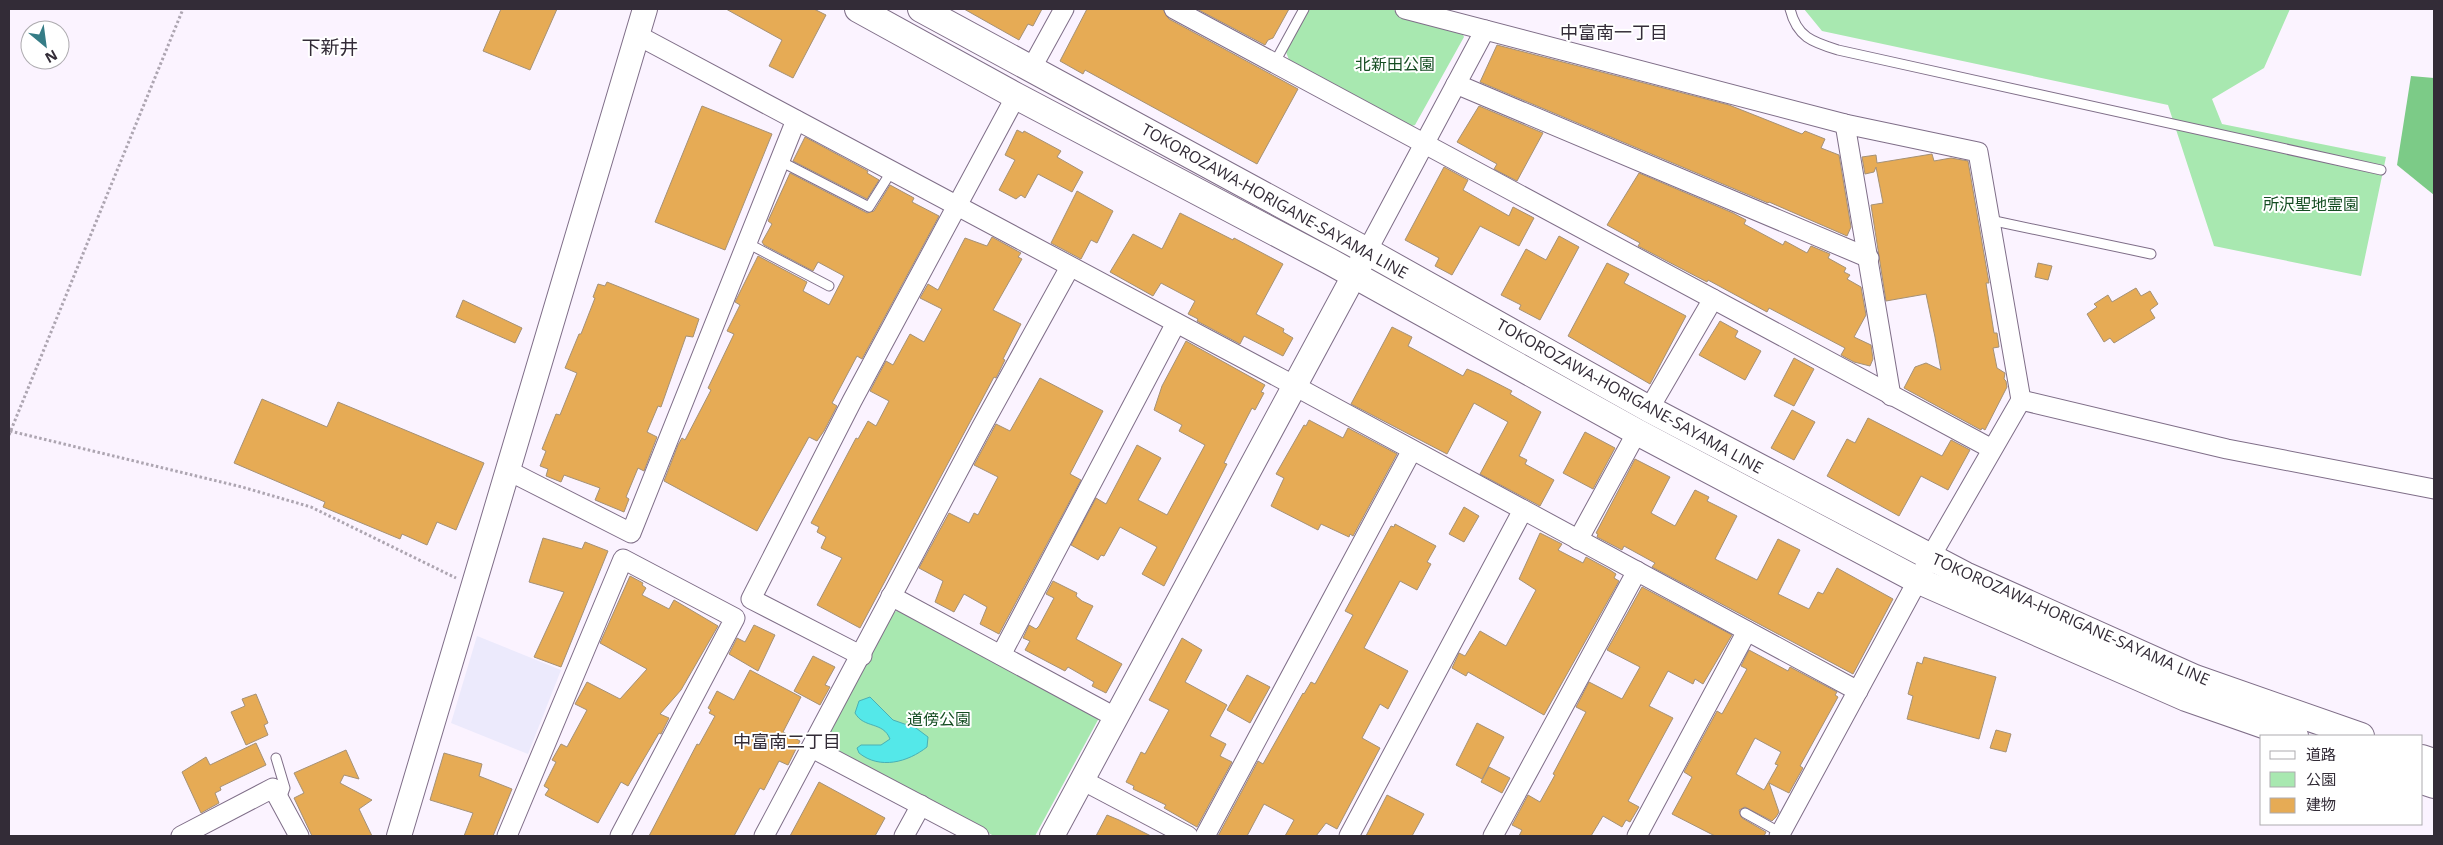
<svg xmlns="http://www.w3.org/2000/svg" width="2443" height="845" font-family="'Open Sans','Noto Sans JP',sans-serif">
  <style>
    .industrial { fill: #eceafc }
    .green { fill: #a8e8b0 }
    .forest { fill: #7ccb87 }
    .water { fill: #54e8e9; stroke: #4ab0b4 }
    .building { fill: #e6ab55; stroke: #a59176; fill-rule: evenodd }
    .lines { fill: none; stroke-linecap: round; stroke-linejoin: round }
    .service-casing { stroke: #7f6e88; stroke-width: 11 }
    .minor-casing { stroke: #7f6e88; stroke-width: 21 }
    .tertiary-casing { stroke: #7f6e88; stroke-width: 26 }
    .secondary-casing { stroke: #7f6e88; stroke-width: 28 }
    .path { stroke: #ada5b1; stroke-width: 3; stroke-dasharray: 2.5 2.5; stroke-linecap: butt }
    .service { stroke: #fff; stroke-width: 9 }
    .minor { stroke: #fff; stroke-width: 19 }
    .tertiary { stroke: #fff; stroke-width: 24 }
    .secondary { stroke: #fff; stroke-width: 26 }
    .labels { text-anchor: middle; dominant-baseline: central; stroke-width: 4; stroke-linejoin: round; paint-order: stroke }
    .park-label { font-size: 16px; fill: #154d22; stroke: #fff }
    .street-label { font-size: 16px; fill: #332c37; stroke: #fff }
    .neighbourhood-label { font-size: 18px; fill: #332c37; stroke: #fff }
    .quarter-label { font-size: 19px; fill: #332c37; stroke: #fff }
  </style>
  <rect width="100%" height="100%" fill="#fbf3ff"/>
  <polygon class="industrial" points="477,636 561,670 528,754 451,723"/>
  <g class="green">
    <polygon points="1309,9 1392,9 1410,19 1461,30 1464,37 1415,125 1411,126 1289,60 1286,52"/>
    <polygon points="1804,9 2290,9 2264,68 2212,99 2222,124 2386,157 2361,276 2214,246 2168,105 1822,31"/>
    <polygon points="900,609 1099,718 1035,836 994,836 828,748 825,740 893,613"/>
  </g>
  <polygon class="forest" points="2411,76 2434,78 2434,195 2397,165"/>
  <path class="water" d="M870 697 893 720 916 728 928 737 927 747C908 762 880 770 859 753L857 748 861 745H881L890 739C883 721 864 729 855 713L859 701Z"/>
  <g class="building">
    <polygon points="501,9 557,9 530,70 483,51"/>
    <polygon points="726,9 814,9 826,15 793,78 769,66 782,40"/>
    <polygon points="964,9 1042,9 1033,26 1028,24 1019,40"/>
    <polygon points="1087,9 1163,9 1169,19 1298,89 1257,164 1085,70 1083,74 1060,61"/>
    <polygon points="1197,9 1289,9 1273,38 1268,40 1265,45"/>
    <polygon points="1497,45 1729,105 1802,134 1805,131 1825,139 1821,148 1839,155 1851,227 1847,236 1769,202 1768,203 1480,82"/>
    <polygon points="702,106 772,134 725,250 655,222"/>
    <polygon points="1479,106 1543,133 1517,181 1494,169 1497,164 1457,142"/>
    <polygon points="1017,130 1023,133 1024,131 1061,151 1057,157 1083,172 1072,192 1038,174 1025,198 1021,195 1016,199 999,190 1015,160 1005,155"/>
    <polygon points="805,137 868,171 867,173 879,180 867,199 793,161"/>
    <polygon points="1932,154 1934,161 1951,158 1968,161 1989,283 1986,283 1994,333 1997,333 1999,347 1993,348 1997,368 2005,373 2004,379 2006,381 2007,387 1985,430 1982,428 1981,430 1904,388 1915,367 1926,363 1941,370 1935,337 1926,294 1886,301 1871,205 1883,203 1876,167 1874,172 1865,174 1862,157 1876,155 1877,163"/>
    <polygon points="1444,167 1468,180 1463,190 1509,216 1513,207 1534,218 1519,246 1480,226 1452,275 1435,266 1439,258 1405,240"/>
    <polygon points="790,173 867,213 874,211 890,185 914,198 912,202 939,216 862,359 857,356 832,403 837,406 824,431 817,441 809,437 757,531 664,481 678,445 682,438 685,440 711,390 708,388 734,334 727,331 740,305 735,302 758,256 807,282 803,291 829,305 844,276 818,262 813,271 764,245 762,242 772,224 768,221"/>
    <polygon points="1639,173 1733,213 1746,220 1744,224 1783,245 1785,241 1807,253 1811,246 1830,254 1828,258 1846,268 1844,272 1850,275 1847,279 1861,287 1866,315 1854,337 1871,345 1873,359 1870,366 1854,362 1841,355 1845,348 1769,308 1767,312 1708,280 1707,282 1638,246 1640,243 1607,225"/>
    <polygon points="1077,191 1113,211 1097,243 1091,240 1081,259 1051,243"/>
    <polygon points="1180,213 1233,240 1234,238 1283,264 1256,314 1284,329 1283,332 1293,338 1283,356 1244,336 1240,344 1197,321 1198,319 1188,314 1195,301 1161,283 1153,296 1110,272 1133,234 1162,249"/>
    <polygon points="1559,236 1579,247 1540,320 1519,309 1521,305 1501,295 1526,249 1546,260"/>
    <polygon points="992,237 1021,253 1018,257 1022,259 993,310 1021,324 1003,359 1005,360 996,378 994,377 860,628 817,605 842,558 821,548 826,537 817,532 819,527 811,523 856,438 858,439 868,421 876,426 889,401 870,391 886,361 893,365 910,334 924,342 942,309 920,298 928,284 938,290 965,238 987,246"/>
    <polygon points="1607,263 1629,274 1624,283 1686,316 1650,384 1568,336"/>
    <polygon points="2038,263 2052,266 2048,280 2035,277"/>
    <polygon points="607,282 699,319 693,337 686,336 661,407 658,406 647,432 657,437 644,471 638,468 626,497 629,499 624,512 595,500 600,488 564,475 561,482 546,476 548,469 540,466 546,451 542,449 556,414 560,415 577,373 565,368 579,334 581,334 595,298 593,297 598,284 605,286"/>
    <polygon points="2136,288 2141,296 2150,291 2158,304 2150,310 2155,318 2114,343 2110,338 2104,342 2087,314 2097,307 2094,304 2108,295 2112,302"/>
    <polygon points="463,300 522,328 515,343 456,317"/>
    <polygon points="1720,321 1738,331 1735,337 1761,351 1745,380 1699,355"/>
    <polygon points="1392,327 1412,337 1408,346 1463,376 1467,369 1479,374 1512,391 1510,394 1541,412 1519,456 1527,460 1525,464 1554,480 1540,506 1480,474 1508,422 1474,403 1447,454 1351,404"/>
    <polygon points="1186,341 1265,385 1261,392 1264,393 1255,410 1252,408 1237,437 1224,463 1227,464 1164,586 1142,574 1157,547 1120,527 1104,556 1101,555 1098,560 1071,545 1096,498 1106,504 1137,445 1161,458 1138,500 1167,515 1205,445 1179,431 1182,425 1154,410 1162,386"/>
    <polygon points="1794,358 1814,369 1794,406 1774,396"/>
    <polygon points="1040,378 1103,411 1070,474 1081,480 999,634 980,624 987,607 964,594 954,612 935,602 943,581 919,568 949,513 969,523 974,513 978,515 998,477 974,465 996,424 1010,431"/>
    <polygon points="262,399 327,427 338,402 484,463 456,530 437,522 427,545 402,534 400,539 323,507 325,502 234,463"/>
    <polygon points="1792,410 1815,422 1794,460 1771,448"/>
    <polygon points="1868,418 1942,456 1951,440 1970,450 1948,490 1921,476 1899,516 1827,476 1847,439 1855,443"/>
    <polygon points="1309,420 1343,438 1348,428 1397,454 1353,536 1350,534 1349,537 1321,524 1318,530 1271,506 1284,478 1276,474 1304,425 1306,426"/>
    <polygon points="1585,432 1615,448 1593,489 1563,473"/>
    <polygon points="1635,459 1670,477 1651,513 1675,526 1695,490 1709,497 1707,501 1737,516 1715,559 1757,580 1778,539 1800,550 1778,594 1809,609 1818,592 1823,594 1837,568 1893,599 1853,674 1652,567 1655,563 1624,546 1622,550 1597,537 1598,534 1596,533"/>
    <polygon points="1464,507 1479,516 1464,542 1449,534"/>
    <polygon points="1395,524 1436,546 1427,562 1431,564 1417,590 1400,581 1364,648 1408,671 1388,709 1380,704 1362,738 1380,748 1337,829 1326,823 1316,836 1285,836 1294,820 1264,804 1247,836 1218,836 1258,761 1263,764 1303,693 1304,694 1311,682 1315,684 1353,615 1345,611 1391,526 1394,527"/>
    <polygon points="1540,533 1562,544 1558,550 1583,563 1586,557 1610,570 1616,574 1614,578 1619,581 1544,715 1468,672 1466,676 1452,668 1459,653 1465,656 1480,631 1506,646 1536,590 1519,579"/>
    <polygon points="543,538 582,549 585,542 608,551 561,667 534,657 564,592 529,582"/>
    <polygon points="630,576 643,583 642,585 646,588 642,595 669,609 674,600 718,626 681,690 660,714 669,718 661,734 659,733 628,786 621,782 598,823 545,795 549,789 544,786 556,762 552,760 561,744 567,747 587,710 575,704 587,682 620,699 647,669 600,643"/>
    <polygon points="1053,581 1077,593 1076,596 1082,601 1093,606 1076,639 1122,664 1106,693 1092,686 1094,682 1068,667 1065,671 1025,650 1030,641 1023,638 1029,625 1036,629 1039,626 1054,598 1046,594"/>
    <polygon points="1642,587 1732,635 1703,684 1695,679 1693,684 1668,671 1649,706 1673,718 1628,801 1639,807 1630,822 1626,820 1622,827 1603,816 1591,836 1519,836 1522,830 1512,825 1528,795 1540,802 1555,775 1553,774 1586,712 1576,707 1589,682 1622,699 1640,667 1607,650"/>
    <polygon points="754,625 775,635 758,671 729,654 737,638 745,642"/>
    <polygon points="1182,638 1202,650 1185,682 1227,705 1210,736 1226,744 1220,756 1232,762 1197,827 1164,808 1166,805 1133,789 1134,786 1126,782 1141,752 1145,754 1169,710 1149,700"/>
    <path d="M1749 650 1788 671 1790 667 1837 692 1835 695 1838 697 1800 766 1803 768 1789 793 1769 783 1779 812 1776 817 1772 821 1745 807 1739 810 1742 818 1766 832 1764 836H1715L1672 814 1692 777 1684 772 1717 711 1722 714 1747 669 1741 666ZM1755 738 1781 752 1775 764 1778 765 1764 790 1736 774Z"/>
    <polygon points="813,656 835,667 825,685 830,687 820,705 794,691"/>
    <polygon points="1924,657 1996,677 1979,739 1907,719 1913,696 1908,694 1917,662 1922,664"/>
    <polygon points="750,670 801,697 783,732 800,741 788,765 779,761 764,790 760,788 754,799 734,836 649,836 697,744 699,745 715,716 709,713 711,710 708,708 717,691 734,700"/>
    <polygon points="1247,675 1270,687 1250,723 1227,710"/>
    <polygon points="256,694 268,723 264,725 268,735 246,745 231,712 245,706 242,699"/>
    <polygon points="1477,723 1504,737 1482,779 1456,765"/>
    <polygon points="1996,730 2011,734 2006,752 1990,748"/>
    <polygon points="256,743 266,765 220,787 221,790 215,793 219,803 201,813 182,772 206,757 210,765"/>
    <polygon points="346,750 359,779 344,775 340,783 372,800 359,809 372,836 312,836 294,798 304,793 294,773"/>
    <polygon points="444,753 482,764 479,776 512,789 493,836 464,836 473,813 430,800"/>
    <polygon points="1489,767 1510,778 1502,793 1481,782"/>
    <polygon points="819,782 885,818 875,836 790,836"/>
    <polygon points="1387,795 1424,814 1412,836 1366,836"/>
    <polygon points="1107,815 1119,820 1151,836 1096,836"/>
  </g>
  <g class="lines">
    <g class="service-casing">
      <g id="service">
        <path d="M1790 9C1797 37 1812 42 1838 50L2381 170"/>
        <polyline points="1275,62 1304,9"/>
        <polyline points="780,161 869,207 891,172"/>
        <polyline points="1990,220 2151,254"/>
        <polyline points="747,243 829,286"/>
        <polyline points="276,758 285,788 281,799"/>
        <polyline points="1745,813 1781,833"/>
      </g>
    </g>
    <g class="minor-casing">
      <g id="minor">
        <polyline points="1174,9 1992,449"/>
        <polyline points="1405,9 1845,124 1978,152 2021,400 1931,556 1779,836"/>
        <polyline points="637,35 1280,378 1858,691"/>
        <polyline points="1031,69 1064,9"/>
        <polyline points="1456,84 1869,258"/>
        <polyline points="1845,124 1891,396"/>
        <polyline points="1367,251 1485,30"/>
        <polyline points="2021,400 2227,449 2434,489"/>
        <polyline points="1649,409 1713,299"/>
        <polyline points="509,471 631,533 796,120"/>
        <polyline points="1578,540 1637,432"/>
        <polyline points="891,596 1115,717"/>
        <polyline points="1001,655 1176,323"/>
        <polyline points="862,656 751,599 852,401 1016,96"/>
        <polyline points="812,748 979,836"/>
        <polyline points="1082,780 1188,836"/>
        <polyline points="181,836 273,788 299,836"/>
        <polyline points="507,836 623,559 735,618 620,836"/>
        <polyline points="764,836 981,428 1070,267"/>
        <polyline points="904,836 921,805"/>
        <polyline points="1205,836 1412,450"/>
        <polyline points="1349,836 1523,510"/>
        <polyline points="1493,836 1637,571"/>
        <polyline points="1637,836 1747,631"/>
      </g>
    </g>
    <g class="tertiary-casing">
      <g id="tertiary">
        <polyline points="399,836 645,9"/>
        <polyline points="1052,836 1363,259"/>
      </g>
    </g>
    <g class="secondary-casing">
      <g id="secondary">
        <polyline points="858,9 1016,96 1329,261 1637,432 1917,580 2186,698 2295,736"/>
        <polyline points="921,9 1367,251 1649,409 1965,575 2195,678 2361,736"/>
        <polyline points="2422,758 2434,762"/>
        <polyline points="2422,781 2434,785"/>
      </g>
    </g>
    <g class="path">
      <polyline points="10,431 242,487 311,507 456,578"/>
      <polyline points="9,435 183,9"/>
    </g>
    <use href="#service" class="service"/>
    <use href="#minor" class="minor"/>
    <use href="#tertiary" class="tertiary"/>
    <use href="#secondary" class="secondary"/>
  </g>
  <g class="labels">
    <g class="park-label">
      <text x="1395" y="64">北新田公園</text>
      <text x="2311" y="204">所沢聖地霊園</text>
      <text x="939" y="719">道傍公園</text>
    </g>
    <g class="street-label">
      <text transform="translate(1275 201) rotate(29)">TOKOROZAWA-HORIGANE-SAYAMA LINE</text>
      <text transform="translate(1630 396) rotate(29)">TOKOROZAWA-HORIGANE-SAYAMA LINE</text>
      <text transform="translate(2071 619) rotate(24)">TOKOROZAWA-HORIGANE-SAYAMA LINE</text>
    </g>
    <g class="neighbourhood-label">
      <text x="1614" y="32">中富南一丁目</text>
      <text x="787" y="741">中富南二丁目</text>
    </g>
    <g class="quarter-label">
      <text x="330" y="47">下新井</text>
    </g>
  </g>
  <rect width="2443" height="845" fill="none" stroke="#332c37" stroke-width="20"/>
  <rect x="2260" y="735" width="162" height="90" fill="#ffffff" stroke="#adabaf"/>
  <rect x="2270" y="751" width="25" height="8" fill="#ffffff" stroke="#adabaf"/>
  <text x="2306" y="760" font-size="15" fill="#332c37">道路</text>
  <rect x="2270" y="772" width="25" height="15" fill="#a8e8b0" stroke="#adabaf"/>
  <text x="2306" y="785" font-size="15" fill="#332c37">公園</text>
  <rect x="2270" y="798" width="25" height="15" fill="#e6ab55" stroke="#adabaf"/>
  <text x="2306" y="810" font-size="15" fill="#332c37">建物</text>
  <g transform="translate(45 45) rotate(151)"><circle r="24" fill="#ffffff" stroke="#adabaf"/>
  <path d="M0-4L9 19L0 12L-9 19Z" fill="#357c86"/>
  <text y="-8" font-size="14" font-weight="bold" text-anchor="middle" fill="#332c37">N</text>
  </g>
</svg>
